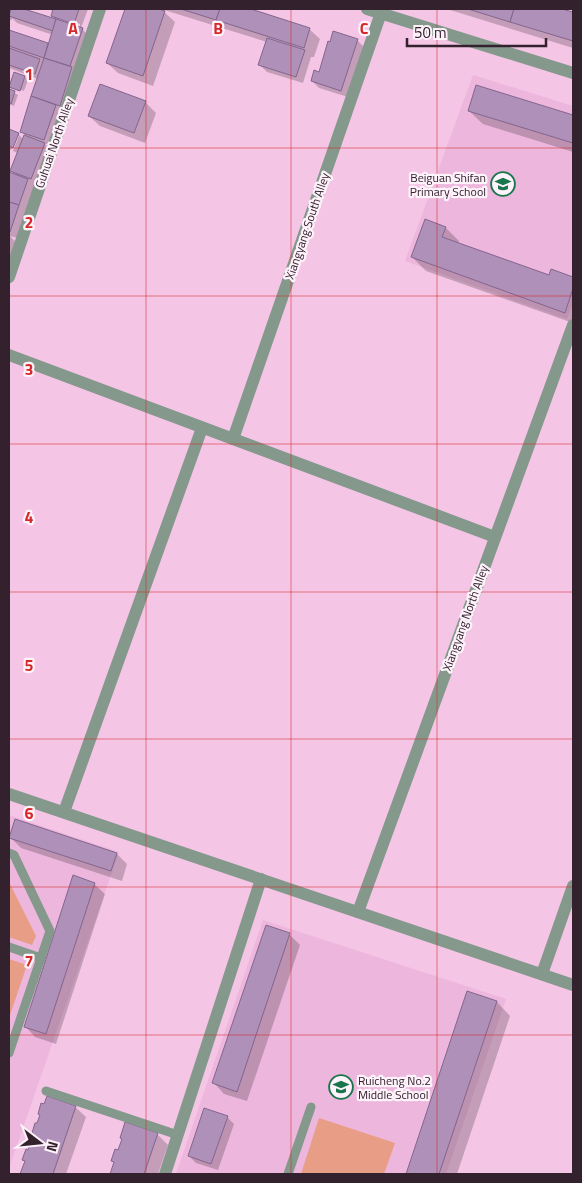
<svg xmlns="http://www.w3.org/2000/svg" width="582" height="1183" font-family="'Titillium Web',sans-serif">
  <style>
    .built { fill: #edb6dc }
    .green { fill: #e89d86 }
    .shadow { fill: #0003; fill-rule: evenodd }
    .building { fill: #af90b9; stroke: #83658d }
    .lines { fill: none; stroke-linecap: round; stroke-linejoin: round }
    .service { stroke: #84998c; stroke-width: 9 }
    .minor { stroke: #84998c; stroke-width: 12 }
    .tertiary { stroke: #84998c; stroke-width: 12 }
    .grid { fill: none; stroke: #d62828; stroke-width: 1; stroke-opacity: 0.55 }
    .labels { text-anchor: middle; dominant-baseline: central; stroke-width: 4.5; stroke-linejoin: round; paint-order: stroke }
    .street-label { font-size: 12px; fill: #33212e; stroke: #fef3fa }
    .poi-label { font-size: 12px; fill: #33212e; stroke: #fef3fa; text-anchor: end }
    .grid-label { font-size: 16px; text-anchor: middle; font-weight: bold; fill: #d62828; stroke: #fef3fa; stroke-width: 4.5; stroke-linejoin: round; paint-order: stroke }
  </style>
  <rect width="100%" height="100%" fill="#f5c5e6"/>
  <g class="built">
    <polygon points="473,75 573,106 573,303 567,319 405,261"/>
    <polygon points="9,815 119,852 9,1168"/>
    <polygon points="263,920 506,999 446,1174 176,1174"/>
  </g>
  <g class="green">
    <polygon points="9,882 36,936 32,945 9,937"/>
    <polygon points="9,959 27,965 9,1018"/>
    <polygon points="319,1118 395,1143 384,1174 301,1174"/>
  </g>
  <g class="shadow">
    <path d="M9 9H20L57 21 52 16 54 11 46 9H88L81 28 89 36 51 146 44 143 52 151 17 238 10 236 16 242 9 264V173L17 176 11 170 18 153 13 151 19 136H16L11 150 9 149V130L18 134 23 139 25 135 21 131 38 79 9 68V31L49 45 53 35 17 23 12 18V20H9ZM59 17 80 24V27L59 20Z"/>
    <polygon points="126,9 247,9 309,29 320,39 314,57 311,57 303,83 267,72 260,65 267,42 161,9 175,22 153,86 118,73 107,63"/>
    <polygon points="447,9 558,9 573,14 573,48"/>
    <polygon points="357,40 364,47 348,97 319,88 312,81"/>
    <polygon points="25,77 28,80 24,91 12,87 12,89 9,87"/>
    <polygon points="477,86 573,116 573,152 483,124 469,111"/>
    <polygon points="9,90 18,95 14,106 9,104"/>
    <polygon points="145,102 156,113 145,143 100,126 89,116"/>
    <polygon points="446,228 459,241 458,244 549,277 552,271 573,278 573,323 426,271 412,257"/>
    <polygon points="15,821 117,854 127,864 122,881 21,848 10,837"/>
    <polygon points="94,884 105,894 56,1044 35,1037 25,1026"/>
    <polygon points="289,934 300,945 247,1101 224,1094 214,1083"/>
    <polygon points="468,993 497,1002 510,1016 457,1174 407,1174"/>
    <polygon points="75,1107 86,1117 66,1174 21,1174 38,1125"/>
    <polygon points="227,1117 234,1124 218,1170 196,1163 189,1156"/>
    <polygon points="157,1134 168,1145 158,1174 111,1174 119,1152"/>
  </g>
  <g class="building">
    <polygon points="11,9 24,9 56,19 53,31 9,16"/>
    <polygon points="53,9 79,9 74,24 51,16"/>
    <polygon points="125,9 159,9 165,11 143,76 106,63"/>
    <polygon points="181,9 220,9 216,20"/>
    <polygon points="220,9 251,9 310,28 304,48 216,20"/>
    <polygon points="468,9 514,9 510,22"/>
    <polygon points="514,9 562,9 573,12 573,41 510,22"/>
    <polygon points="56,19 83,28 70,66 44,58"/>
    <polygon points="9,30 48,43 44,58 9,46"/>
    <polygon points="333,31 358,39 341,91 311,81 314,70 319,72 328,41 330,42"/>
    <polygon points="267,38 305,50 296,77 258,65"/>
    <polygon points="9,48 40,59 35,74 9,65"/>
    <polygon points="44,58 72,67 60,106 31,96"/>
    <polygon points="14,72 25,76 20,91 9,87"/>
    <polygon points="100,84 146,101 134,133 88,116"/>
    <polygon points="476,85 573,115 573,143 468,111"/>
    <polygon points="9,89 15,91 11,104 9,103"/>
    <polygon points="31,96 56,105 44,140 20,132"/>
    <polygon points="9,129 19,133 13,148 9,146"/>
    <polygon points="24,135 45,143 31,179 10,171"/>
    <polygon points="9,172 28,179 19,205 9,202"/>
    <polygon points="9,202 19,205 10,232 9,231"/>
    <polygon points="425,219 446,227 442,237 549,275 551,269 573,277 573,288 565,313 411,257"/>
    <polygon points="15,819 117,853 111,871 9,838"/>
    <polygon points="73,875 95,883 46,1034 24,1027"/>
    <polygon points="266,925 290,933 237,1092 212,1083"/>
    <polygon points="467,991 497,1001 439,1174 406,1174"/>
    <polygon points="47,1096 76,1106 53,1174 20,1174 25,1161 22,1160 26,1149 28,1150 34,1134 32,1133 35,1123 37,1123 40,1115 38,1114 41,1103 44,1104"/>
    <polygon points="204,1108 228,1116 211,1164 188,1156"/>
    <polygon points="125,1122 158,1133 144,1174 110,1174 114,1162 111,1161 115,1149 118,1150 122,1139 120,1138"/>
  </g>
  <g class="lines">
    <g class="service">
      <polyline points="9,853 14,855 50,931 9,1053"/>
      <polyline points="9,947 41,958"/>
      <polyline points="46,1091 178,1135"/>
      <polyline points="288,1174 311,1107"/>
    </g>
    <g class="minor">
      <polyline points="9,277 100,9"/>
      <polyline points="9,355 495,537"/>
      <polyline points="233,439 381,13"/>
      <polyline points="64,812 202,428"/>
      <polyline points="358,912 573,325"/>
      <polyline points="542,974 573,886"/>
      <polyline points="165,1174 261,879"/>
    </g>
    <g class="tertiary">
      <polyline points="367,9 573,73"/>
      <polyline points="9,794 573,985"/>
    </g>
  </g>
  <path class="grid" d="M146 9V1174M291 9V1174M437 9V1174M9 148H573M9 296H573M9 444H573M9 592H573M9 739H573M9 887H573M9 1035H573"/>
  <defs>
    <g id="school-ring" transform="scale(1.25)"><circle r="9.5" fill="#fef3fa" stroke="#19764c" stroke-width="1.5"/><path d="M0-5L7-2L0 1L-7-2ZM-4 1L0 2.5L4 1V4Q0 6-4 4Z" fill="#19764c"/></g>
  </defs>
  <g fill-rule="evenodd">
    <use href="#school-ring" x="503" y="184"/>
    <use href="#school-ring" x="341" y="1087"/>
  </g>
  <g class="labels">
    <g class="street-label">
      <text transform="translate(54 143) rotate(-71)">Guhuai North Alley</text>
      <text transform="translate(307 226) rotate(-71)">Xiangyang South Alley</text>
      <text transform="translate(465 618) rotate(-70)">Xiangyang North Alley</text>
    </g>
    <g class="poi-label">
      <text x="486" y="177">Beiguan Shifan<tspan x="486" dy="14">Primary School</tspan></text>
      <text x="358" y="1080" text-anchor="start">Ruicheng No.2<tspan x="358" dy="14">Middle School</tspan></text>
    </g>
  </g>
  <g class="grid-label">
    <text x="73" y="34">A</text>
    <text x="218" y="34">B</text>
    <text x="364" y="34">C</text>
    <text x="29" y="80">1</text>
    <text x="29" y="228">2</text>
    <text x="29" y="375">3</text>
    <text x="29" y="523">4</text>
    <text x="29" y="671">5</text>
    <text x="29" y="819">6</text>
    <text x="29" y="967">7</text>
  </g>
  <rect width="582" height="1183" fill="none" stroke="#33212e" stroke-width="20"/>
  <g transform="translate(40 1143) rotate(106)" stroke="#fef3fa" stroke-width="4" paint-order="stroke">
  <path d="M0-4L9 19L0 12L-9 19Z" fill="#33212e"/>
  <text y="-8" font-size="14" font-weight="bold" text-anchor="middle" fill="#33212e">N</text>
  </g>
  <path d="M407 38v8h139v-8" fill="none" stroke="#33212e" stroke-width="2.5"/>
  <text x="414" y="38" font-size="15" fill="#33212e" stroke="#fef3fa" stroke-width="4" paint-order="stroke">50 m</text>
</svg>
